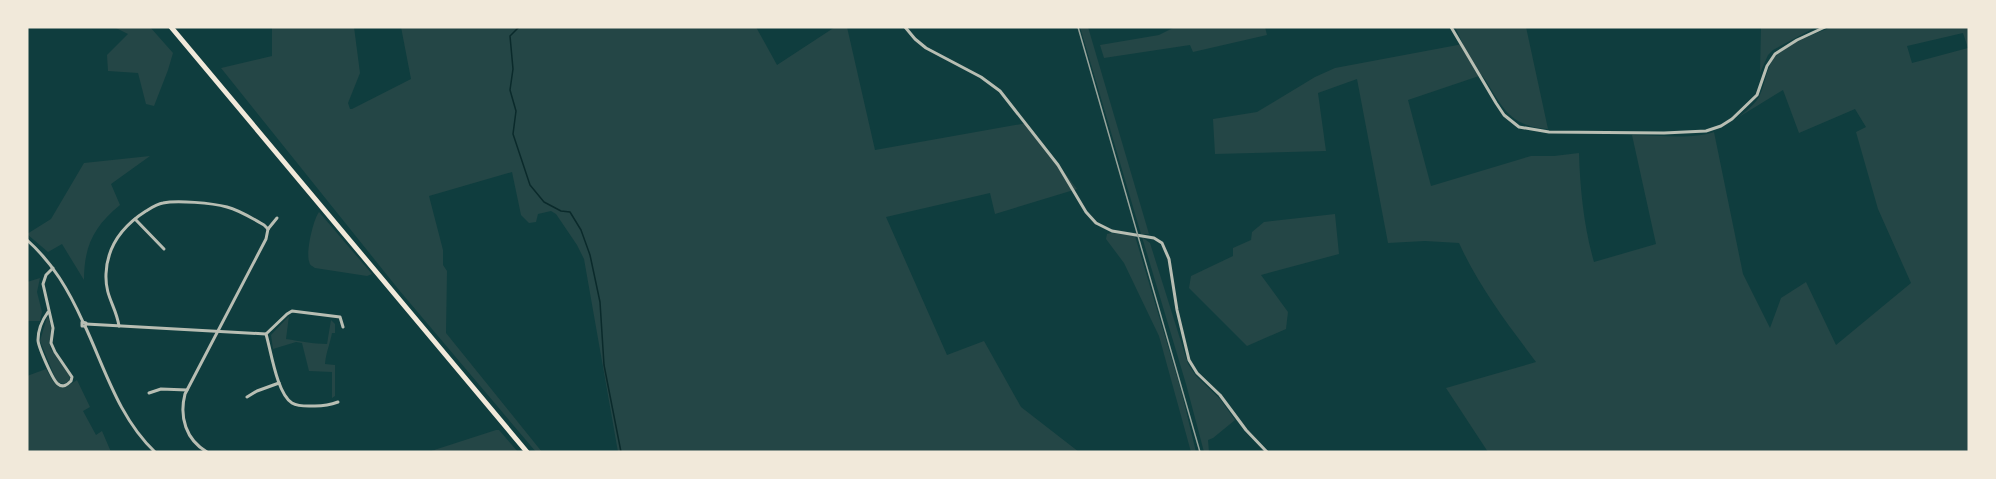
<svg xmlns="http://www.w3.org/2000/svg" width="1996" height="479" font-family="Barlow,sans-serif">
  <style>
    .green { fill: #244646; fill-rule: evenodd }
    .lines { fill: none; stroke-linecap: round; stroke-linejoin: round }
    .stream { stroke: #0a2a2b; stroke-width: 1.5 }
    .minor { stroke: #b8beb3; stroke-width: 3 }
    .primary { stroke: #f1e9da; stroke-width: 5 }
    .rail { stroke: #97a49c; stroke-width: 1.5 }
  </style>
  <rect width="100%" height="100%" fill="#0f3d3e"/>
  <g class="green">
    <polygon points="114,27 150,27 173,53 168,70 154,106 146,104 138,73 108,71 107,55 128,34"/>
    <polygon points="272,27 354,27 360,73 348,103 350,109 352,109 411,79 401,27 756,27 777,65 835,27 847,27 875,150 1027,123 1077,189 995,214 990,193 886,217 947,355 984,341 1021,407 1079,452 618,452 584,259 577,245 556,214 551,211 538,214 536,222 529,223 521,215 512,172 429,196 443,250 443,265 447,271 446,333 542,452 536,452 399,290 221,68 272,56"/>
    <polygon points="1080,27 1088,27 1149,234 1141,234"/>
    <polygon points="1175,27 1265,27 1267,35 1193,52 1190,45 1104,58 1100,45 1159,35"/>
    <path d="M1455 27H1526L1548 129C1507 126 1503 106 1482 75L1408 100 1431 186 1531 156H1554L1579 153C1580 189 1584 227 1594 262L1656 244 1632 135C1658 135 1690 140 1714 132L1743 274 1770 328 1781 298 1806 282 1836 345 1911 283 1878 209 1856 132 1866 127 1855 109 1799 133 1783 90 1739 117C1746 111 1754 105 1759 97 1765 85 1766 69 1774 58 1783 45 1817 33 1832 27H1969V452H1488L1446 388 1536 362C1507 323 1479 287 1459 243L1425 241 1388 243 1357 79 1318 93 1326 151 1215 154 1213 119 1257 112 1315 77 1335 68 1463 44ZM1963 33 1968 48 1912 63 1907 46Z"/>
    <polygon points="1761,27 1816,27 1773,50 1768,55 1760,73"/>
    <path d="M150 156 111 184 120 205C94 226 84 246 84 280L62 244 48 252 27 234 51 219 84 163Z"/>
    <path d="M319 212 372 274 367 276 315 268C311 265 310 266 309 261 306 252 313 220 319 212Z"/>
    <polygon points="1335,214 1339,254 1261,275 1288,312 1286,329 1247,346 1189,288 1191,276 1233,256 1233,248 1251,240 1252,232 1264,222"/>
    <polygon points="1111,233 1135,236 1181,390 1196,452 1191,452 1159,336 1124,263 1106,239 1107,234"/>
    <polygon points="1142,237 1150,243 1188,364 1196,376 1220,399 1235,420 1213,438 1208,440 1209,452 1204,452 1186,384"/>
    <polygon points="40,278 37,292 42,312 40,321 27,321 27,282"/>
    <path d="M289 316 286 339C300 341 313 344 327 344L331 320 335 324V333H332C330 344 326 352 325 364L335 365V396L332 398V372L309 371 302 343 296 342 273 349 271 335Z"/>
    <polygon points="47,317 49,319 51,327 50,348 70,376 69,381 64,384 57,382 40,341"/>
    <path d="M46 369C56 387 58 393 77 380L90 407 83 411 96 435 102 431 111 452H27V376Z"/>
    <polygon points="499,430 518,452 428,452 496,430"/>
  </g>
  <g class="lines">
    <polyline class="stream" points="519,27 510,36 513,69 510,90 516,111 513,134 530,185 544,202 561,211 570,212 581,230 590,255 600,302 604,365 621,452"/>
    <g class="minor">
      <polyline points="905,27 915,39 926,48 981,77 1000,91 1058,165 1086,212 1096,223 1112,231 1154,238 1162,243 1169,259 1177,310 1189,360 1197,373 1220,395 1246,430 1267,452"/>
      <polyline points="1451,27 1496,103 1504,115 1519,127 1549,132 1664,133 1706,131 1721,126 1732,119 1757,95 1767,66 1775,54 1797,40 1825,27"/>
      <polyline points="135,219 164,249"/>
      <polyline points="268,229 277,218"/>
      <path d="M27 240C53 263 69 291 83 322"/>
      <path d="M48 312C43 319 38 330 38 340 38 346 53 381 58 384 63 388 67 385 71 381L72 377 55 352 51 343 53 328 43 284 46 275 53 268"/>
      <polygon points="82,322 86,323 85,326 82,326"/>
      <polyline points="86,324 266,334 287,314 292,311 340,317 343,327"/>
      <path d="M85 326C105 369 119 418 155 452"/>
      <path d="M119 326C116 306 105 297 106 274 107 246 124 225 146 211 151 208 157 204 163 203 177 200 212 203 227 207 239 210 252 218 264 225L268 229"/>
      <path d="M266 334C271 351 277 394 292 403 299 407 307 406 315 406 324 406 330 405 338 402"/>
      <polyline points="149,393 161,389 187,390"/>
      <polyline points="247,397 257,391 279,383"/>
      <path d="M207 452C186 440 179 417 185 394L266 239 268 229"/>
    </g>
    <polyline class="primary" points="171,27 527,452"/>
    <polyline class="rail" points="1078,27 1200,452"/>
  </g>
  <rect width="1996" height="479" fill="none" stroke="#f1e9da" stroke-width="57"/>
</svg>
